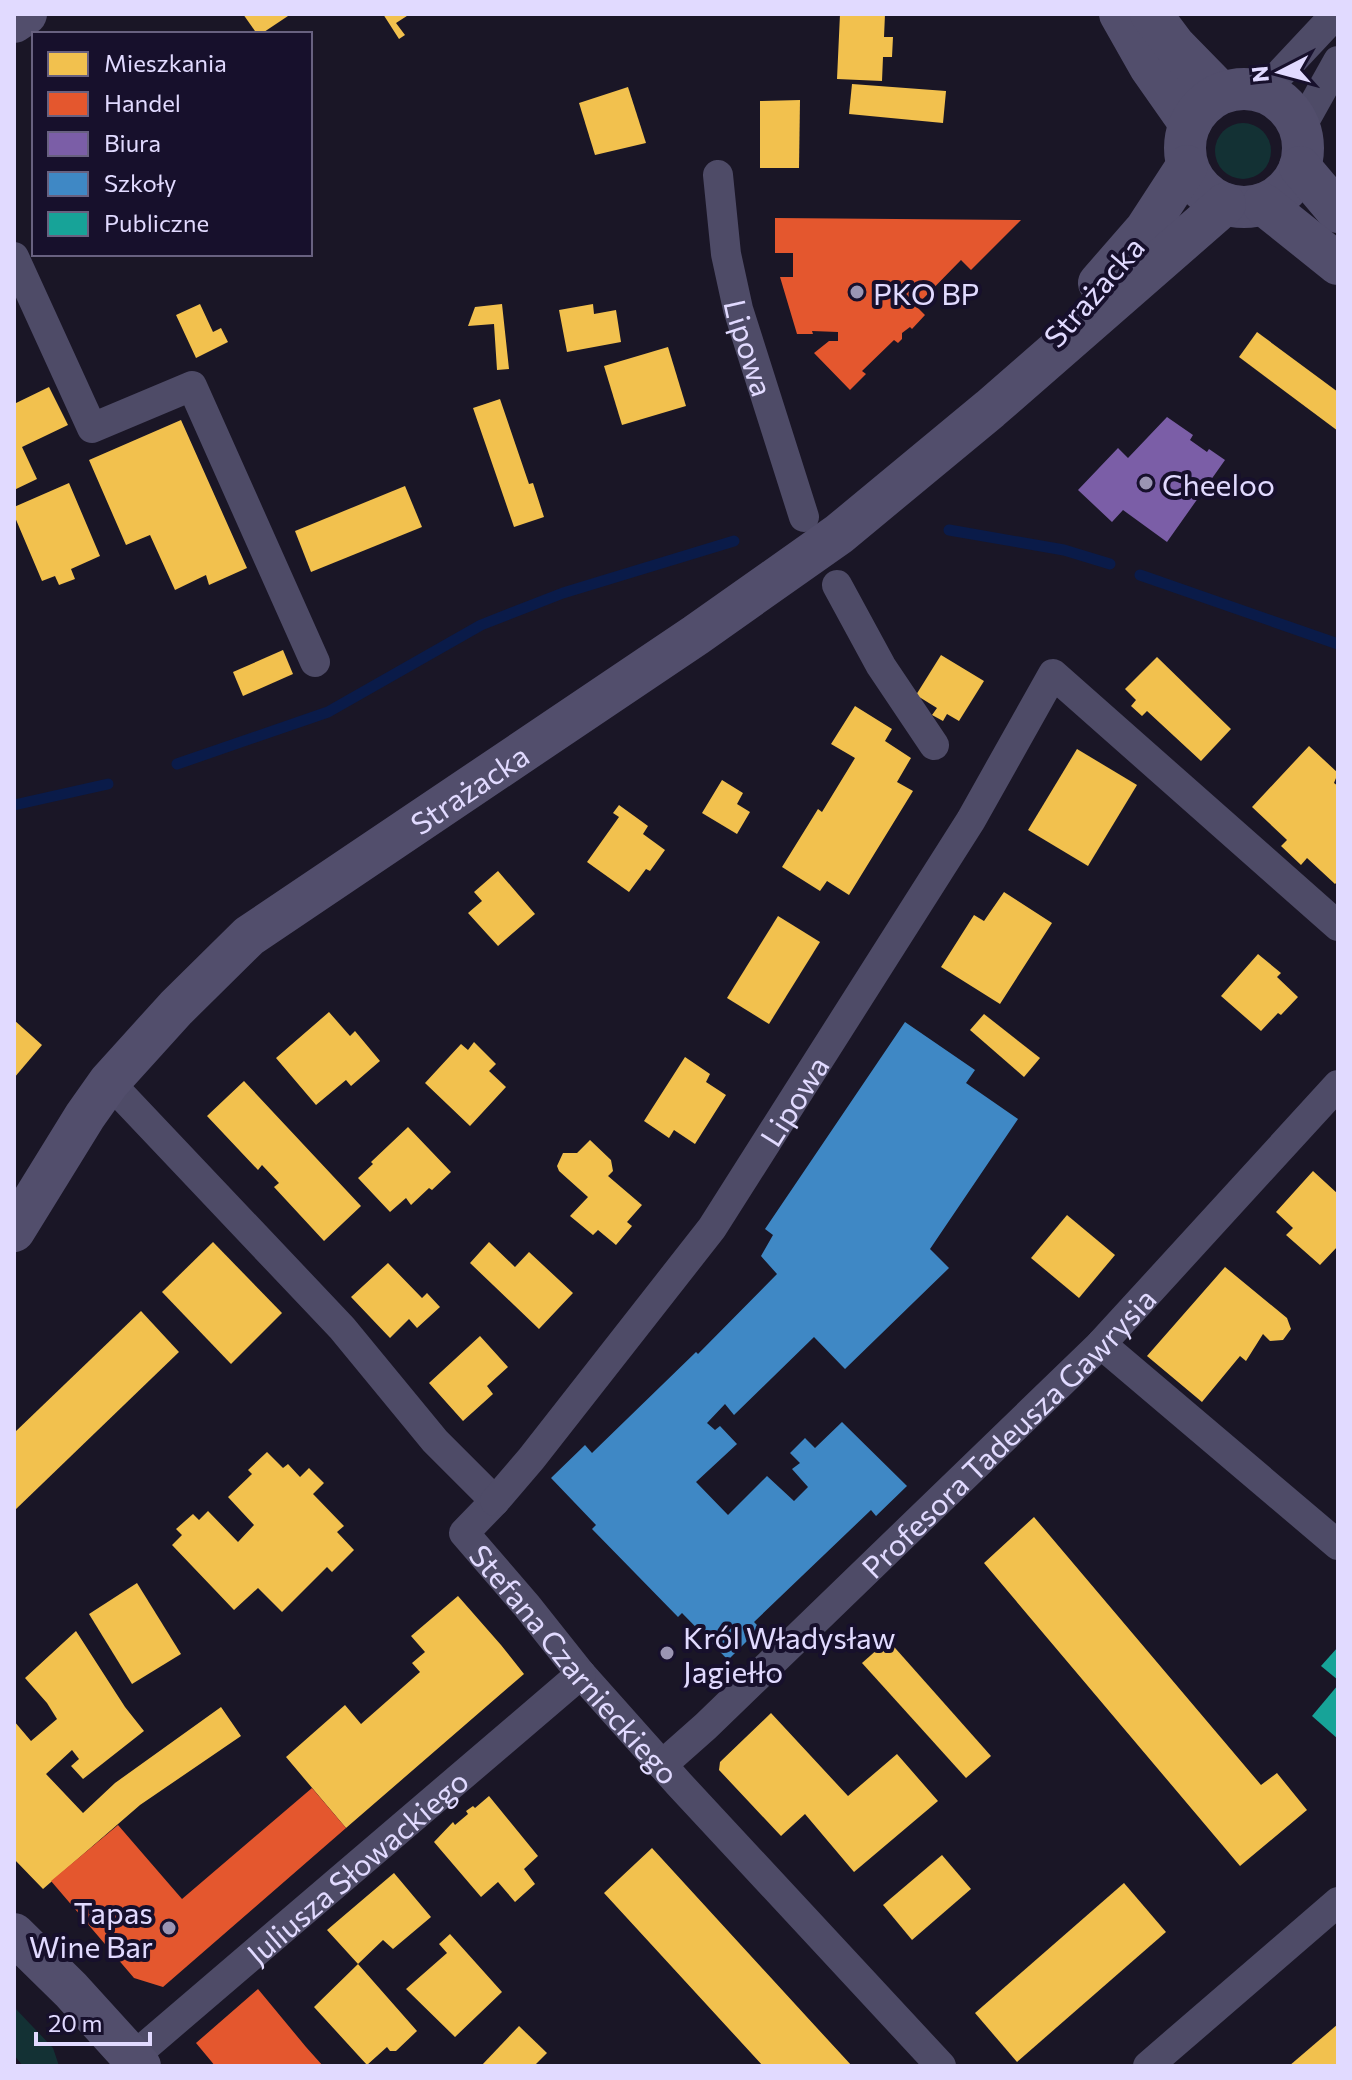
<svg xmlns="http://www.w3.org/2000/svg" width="1352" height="2080" font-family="Commissioner,sans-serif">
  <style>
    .green { fill: #133134 }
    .homes { fill: #f2c14e }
    .shops { fill: #e4572e }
    .offices { fill: #7b5ea7 }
    .schools { fill: #3f88c5 }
    .public { fill: #17a398 }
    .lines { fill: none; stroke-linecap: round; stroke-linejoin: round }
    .stream { stroke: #0a1b49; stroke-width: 11 }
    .street { stroke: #4e4b67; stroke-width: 30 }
    .secondary { stroke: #524e6c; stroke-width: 42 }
    .poi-dot { fill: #9b95b3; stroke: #17102c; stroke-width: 3 }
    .labels { text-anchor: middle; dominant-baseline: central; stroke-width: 8; stroke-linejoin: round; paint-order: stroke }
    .street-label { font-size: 30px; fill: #e1daff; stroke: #17102c }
    .poi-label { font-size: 30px; fill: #e1daff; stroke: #17102c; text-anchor: start }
  </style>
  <rect width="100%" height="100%" fill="#1a1626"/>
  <g class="green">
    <circle cx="1243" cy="151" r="28"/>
    <polygon points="14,2007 53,2048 59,2066 23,2066 14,2055"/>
  </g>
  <g class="homes">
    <polygon points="243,14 291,14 261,34 257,34"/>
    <polygon points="383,14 410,14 396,23 405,35 399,39"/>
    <polygon points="840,14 885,14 884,37 893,37 892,57 883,57 882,81 837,79"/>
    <polygon points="852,84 946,91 943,123 849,114"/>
    <polygon points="628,87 646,143 595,155 579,103"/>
    <polygon points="800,100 799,168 760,168 760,101"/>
    <polygon points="200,304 213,332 221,328 228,342 196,358 176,315"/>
    <polygon points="502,304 509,369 497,370 494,324 468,326 475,307"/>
    <polygon points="593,304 594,314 616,310 621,342 567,352 559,310"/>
    <polygon points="1257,332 1338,392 1338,431 1239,357"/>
    <polygon points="668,347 686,406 622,425 604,366"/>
    <polygon points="49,387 68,425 22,447 37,479 14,490 14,404"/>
    <polygon points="500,399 529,484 533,483 544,517 514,527 473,408"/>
    <polygon points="181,420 247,568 209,585 206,575 175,590 150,535 126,545 89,460"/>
    <polygon points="69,483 100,556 71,569 75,579 59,585 55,576 42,581 14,515 14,507"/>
    <polygon points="405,486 422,527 311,572 295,531"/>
    <polygon points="283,650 293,674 243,696 233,672"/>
    <polygon points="941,655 984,681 959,721 947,714 943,721 932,715 937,708 916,695"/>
    <polygon points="1157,657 1231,729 1201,761 1147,711 1142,716 1131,706 1136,700 1125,689"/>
    <polygon points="855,706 892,729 885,741 911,758 897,782 913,791 849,895 827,881 820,891 782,867 818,809 822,812 855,758 831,744"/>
    <polygon points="1309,746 1338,773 1334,783 1338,786 1338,881 1335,884 1307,858 1301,865 1281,846 1287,840 1252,807"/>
    <polygon points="1077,749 1137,785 1088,866 1028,830"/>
    <polygon points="722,780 743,793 737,804 750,812 737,834 702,813"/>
    <polygon points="619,805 648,826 643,834 665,850 650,871 646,869 629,892 587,862 619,817 613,813"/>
    <polygon points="498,871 535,914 498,946 468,913 482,901 474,892"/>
    <polygon points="1004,892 1052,923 1000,1004 941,967 974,915 984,921"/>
    <polygon points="778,916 820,942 769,1024 727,998"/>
    <polygon points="1258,954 1281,973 1277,977 1298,997 1281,1015 1278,1013 1261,1031 1221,996"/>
    <polygon points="329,1012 350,1036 355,1031 380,1061 351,1086 346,1080 316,1105 276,1058"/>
    <polygon points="984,1014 1040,1058 1024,1077 970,1030"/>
    <polygon points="14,1020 42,1045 14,1078"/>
    <polygon points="474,1042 496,1064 489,1071 506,1087 470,1126 425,1083 461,1044 468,1050"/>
    <polygon points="685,1057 710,1074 706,1082 726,1095 695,1144 674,1130 669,1138 644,1121"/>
    <polygon points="244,1081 361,1206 324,1241 274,1187 279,1183 262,1165 258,1170 207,1116"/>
    <polygon points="408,1127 451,1172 432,1190 429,1188 411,1205 406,1198 390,1212 358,1178 373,1164 371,1162"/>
    <polygon points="590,1140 611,1160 613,1171 608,1176 642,1205 627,1222 632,1226 616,1245 598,1230 593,1235 570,1216 588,1197 559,1171 557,1166 563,1153 577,1153"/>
    <polygon points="1313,1171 1338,1194 1338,1246 1320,1265 1286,1235 1293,1228 1276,1212"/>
    <polygon points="1067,1215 1115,1255 1079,1298 1031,1258"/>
    <polygon points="213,1242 282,1313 231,1364 162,1292"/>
    <polygon points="489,1242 515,1267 529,1252 573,1293 539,1329 470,1263"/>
    <polygon points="388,1263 422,1298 427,1293 440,1307 417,1328 409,1319 390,1338 351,1297"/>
    <polygon points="1225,1267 1287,1318 1291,1329 1283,1340 1270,1341 1263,1334 1246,1361 1240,1356 1202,1402 1147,1356"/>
    <polygon points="141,1311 179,1352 14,1511 14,1433"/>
    <polygon points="480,1336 508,1367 487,1386 493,1394 463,1421 429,1383"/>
    <polygon points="267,1452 283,1468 288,1464 300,1477 309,1468 324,1483 313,1494 344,1526 337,1532 354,1550 332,1572 327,1567 282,1612 258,1588 234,1610 172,1545 182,1535 176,1529 193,1514 199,1520 208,1511 238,1542 254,1525 228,1497 252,1474 248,1470"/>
    <polygon points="1034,1517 1261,1785 1277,1773 1307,1810 1240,1866 984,1563"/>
    <polygon points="137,1583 181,1654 132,1684 89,1614"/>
    <polygon points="458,1596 501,1645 524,1674 346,1828 286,1757 345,1705 361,1724 420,1672 412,1663 425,1652 411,1636"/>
    <polygon points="76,1631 125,1707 144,1731 83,1779 71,1766 79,1759 72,1750 46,1774 83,1813 115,1783 221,1707 241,1736 140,1805 43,1889 14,1859 14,1721 31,1741 57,1719 47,1703 25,1678"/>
    <polygon points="888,1640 991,1756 966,1778 862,1663"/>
    <polygon points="771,1713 848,1796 897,1754 938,1801 854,1872 805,1814 781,1836 719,1770 720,1762"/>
    <polygon points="489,1796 538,1856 524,1869 535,1884 515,1902 498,1882 481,1897 434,1842 453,1822 455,1825 468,1814 466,1811 473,1806 475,1808"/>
    <polygon points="652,1848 817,2028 852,2066 763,2066 604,1893"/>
    <polygon points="942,1855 971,1889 912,1940 883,1905"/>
    <polygon points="394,1873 431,1917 393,1949 383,1940 358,1964 417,2031 396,2051 390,2051 387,2047 367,2065 314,2007 358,1964 327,1930"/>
    <polygon points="1124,1883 1166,1932 1017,2062 975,2013"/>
    <polygon points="450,1934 502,1992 455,2037 406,1989 447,1953 439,1944"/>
    <polygon points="1338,2024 1338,2066 1289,2066"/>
    <polygon points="519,2026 547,2053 534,2066 481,2066"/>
  </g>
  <g class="shops">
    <polygon points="775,218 1021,220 971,270 961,260 916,306 925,315 912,329 910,327 902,333 902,339 898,343 894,340 862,371 866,374 850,390 814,353 829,341 838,341 838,332 812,331 813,334 797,334 780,277 793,277 793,253 775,253"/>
    <polygon points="312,1788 346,1828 163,1987 134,1978 51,1881 118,1825 182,1899"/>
    <polygon points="258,1989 306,2047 323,2066 215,2066 211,2061 196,2043"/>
  </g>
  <polygon class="offices" points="1167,417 1193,435 1190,440 1207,452 1209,449 1225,460 1167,542 1123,510 1112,522 1078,490 1118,448 1128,458"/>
  <polygon class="schools" points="905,1022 975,1070 966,1083 1018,1119 930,1249 949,1268 845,1369 814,1337 734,1415 725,1404 707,1423 715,1430 720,1426 737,1444 696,1482 728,1515 767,1476 794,1501 808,1487 792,1469 800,1463 790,1453 805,1438 815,1448 842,1422 907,1486 876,1516 871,1510 754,1622 760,1628 728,1660 682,1613 678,1617 592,1529 596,1525 551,1478 585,1445 592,1453 696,1352 698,1354 777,1274 761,1256 773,1235 765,1229"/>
  <g class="public">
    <polygon points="1338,1647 1338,1680 1321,1666"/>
    <polygon points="1338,1685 1338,1739 1312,1716"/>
  </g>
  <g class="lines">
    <g class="stream">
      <polyline points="949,530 1064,550 1110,564"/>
      <polyline points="1140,575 1338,644"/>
      <polyline points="177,764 328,712 481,625 563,593 734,541"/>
      <polyline points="14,805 108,784"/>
    </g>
    <g class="street">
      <polyline points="1263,92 1336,14"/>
      <polyline points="1300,129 1338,61"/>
      <path id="s1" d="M718 175 726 254 738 309 804 517"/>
      <polyline points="14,257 92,428 192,386 315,662"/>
      <polyline points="837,585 881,666 934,745"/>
      <path id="s2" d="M109 1082 342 1328 435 1441 495 1501 464 1533 527 1606 581 1674 679 1784 941 2066"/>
      <polyline points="1101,1344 1338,1545"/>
      <path id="s3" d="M495 1501 531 1459 712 1228 971 820 1053 674 1338 926"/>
      <path id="s4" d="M662 1765 706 1726 1101 1344 1338 1085"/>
      <path id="s5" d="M133 2057 581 1674"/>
      <polyline points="1148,2066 1338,1902"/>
    </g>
    <g class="secondary">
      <polyline points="1120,14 1150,67 1190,124"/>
      <polyline points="1151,14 1175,46 1221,93"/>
      <polyline points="14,22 26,14"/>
      <circle cx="1244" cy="148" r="59"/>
      <polyline points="1300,167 1338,212"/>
      <polyline points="1263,204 1338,264"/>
      <polyline points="1099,283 1146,229 1187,166"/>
      <path id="s6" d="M14 1231 85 1116 109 1082 176 1008 249 936 696 635 839 534 990 409 1225 204"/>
      <polyline points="14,1934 71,1990 140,2066"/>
    </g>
  </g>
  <g class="poi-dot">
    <circle cx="857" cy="292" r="8"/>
    <circle cx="1146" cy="483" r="8"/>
    <circle cx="667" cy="1653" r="8"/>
    <circle cx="169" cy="1928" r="8"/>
  </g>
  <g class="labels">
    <g class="street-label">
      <text transform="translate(1093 291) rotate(-49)">Strażacka</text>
      <text stroke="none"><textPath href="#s1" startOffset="176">Lipowa</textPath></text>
      <text stroke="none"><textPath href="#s6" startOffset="644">Strażacka</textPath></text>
      <text stroke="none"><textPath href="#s3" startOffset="500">Lipowa</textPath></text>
      <text stroke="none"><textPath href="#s4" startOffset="480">Profesora Tadeusza Gawrysia</textPath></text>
      <text stroke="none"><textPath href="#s2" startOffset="786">Stefana Czarnieckiego</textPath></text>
      <text stroke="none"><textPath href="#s5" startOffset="294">Juliusza Słowackiego</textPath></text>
    </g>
    <g class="poi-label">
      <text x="873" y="292">PKO BP</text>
      <text x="1162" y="483">Cheeloo</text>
      <text x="683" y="1636">Król Władysław<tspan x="683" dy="34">Jagiełło</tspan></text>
      <text x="153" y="1911" text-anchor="end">Tapas<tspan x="153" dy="34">Wine Bar</tspan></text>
    </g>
  </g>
  <rect width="1352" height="2080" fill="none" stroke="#e1daff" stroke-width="32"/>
  <rect x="32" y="32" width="280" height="224" fill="#17102c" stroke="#686180" stroke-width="2"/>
  <rect x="48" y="52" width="40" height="24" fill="#f2c14e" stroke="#686180" stroke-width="2"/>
  <text x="104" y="72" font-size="24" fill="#e1daff">Mieszkania</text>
  <rect x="48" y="92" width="40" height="24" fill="#e4572e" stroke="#686180" stroke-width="2"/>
  <text x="104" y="112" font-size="24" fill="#e1daff">Handel</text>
  <rect x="48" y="132" width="40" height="24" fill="#7b5ea7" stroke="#686180" stroke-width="2"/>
  <text x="104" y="152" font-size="24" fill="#e1daff">Biura</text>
  <rect x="48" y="172" width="40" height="24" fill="#3f88c5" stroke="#686180" stroke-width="2"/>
  <text x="104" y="192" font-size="24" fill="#e1daff">Szkoły</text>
  <rect x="48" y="212" width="40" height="24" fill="#17a398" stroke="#686180" stroke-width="2"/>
  <text x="104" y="232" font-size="24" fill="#e1daff">Publiczne</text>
  <g transform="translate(1280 72) rotate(264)" stroke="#17102c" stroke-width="6" paint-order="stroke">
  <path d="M0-6L14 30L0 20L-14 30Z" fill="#e1daff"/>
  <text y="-12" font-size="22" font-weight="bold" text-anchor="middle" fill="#e1daff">N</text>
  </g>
  <path d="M36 2032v12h114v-12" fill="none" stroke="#e1daff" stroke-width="4"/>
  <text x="48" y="2032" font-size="24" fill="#e1daff" stroke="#17102c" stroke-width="6" paint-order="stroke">20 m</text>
</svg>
